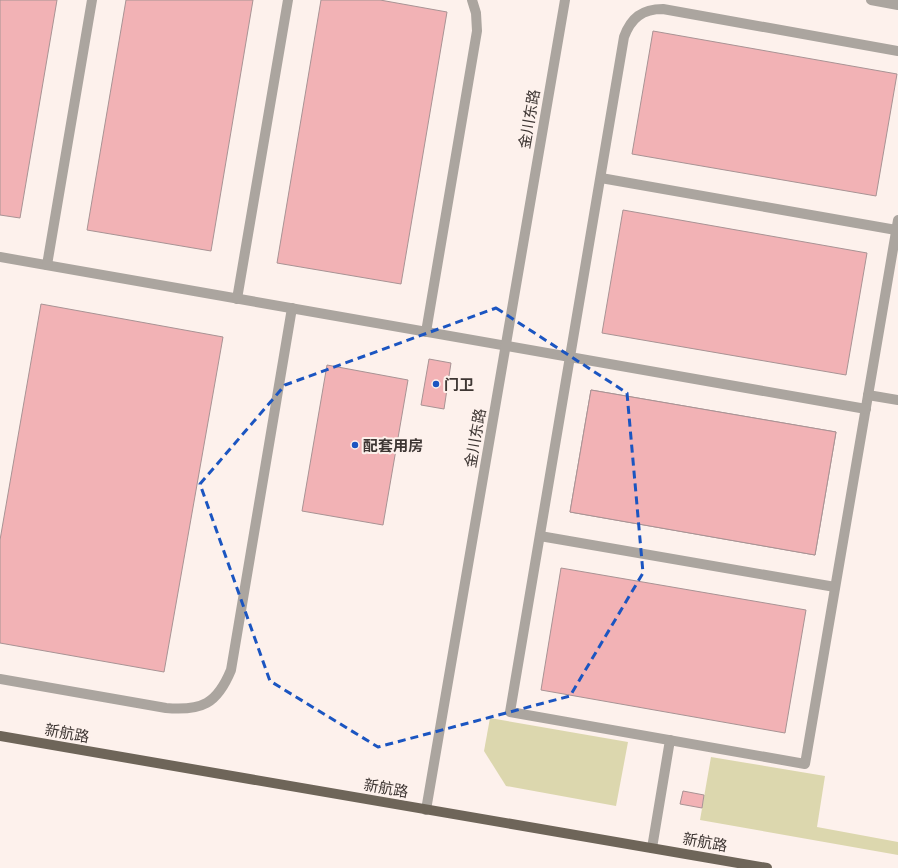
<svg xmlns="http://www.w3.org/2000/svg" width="898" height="868" font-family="'PT Sans Narrow','Noto Sans SC',sans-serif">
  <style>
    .green { fill: #dcd7ae }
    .building { fill: #f2b2b5; stroke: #a89394 }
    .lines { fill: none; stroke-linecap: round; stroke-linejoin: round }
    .minor { stroke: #aba59f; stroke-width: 10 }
    .major { stroke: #6e6559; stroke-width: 10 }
    .marked { fill: none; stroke: #1b55c1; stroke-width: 3; stroke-dasharray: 8 5; stroke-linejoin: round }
    .poi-dot { fill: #1b55c1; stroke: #fdf1ec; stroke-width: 1.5 }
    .labels { text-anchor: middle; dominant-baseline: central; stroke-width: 4; stroke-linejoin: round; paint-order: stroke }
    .street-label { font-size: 15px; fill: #3e3633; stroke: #fdf1ec }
    .poi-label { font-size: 15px; font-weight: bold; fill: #3e3633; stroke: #fdf1ec; text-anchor: start }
  </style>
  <rect width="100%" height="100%" fill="#fdf1ec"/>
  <g class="green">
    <polygon points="490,718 628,742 616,806 506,786 484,751"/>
    <polygon points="711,757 825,776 817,827 898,842 898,855 700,820"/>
  </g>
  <g class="building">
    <polygon points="0,0 57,0 20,218 0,215"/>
    <polygon points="126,0 253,0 211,251 87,230"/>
    <polygon points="321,0 380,0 447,12 401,284 277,263"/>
    <polygon points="653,31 897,74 876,196 632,154"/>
    <polygon points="623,210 867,253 846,375 602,333"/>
    <polygon points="41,304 223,337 164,672 0,643 0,540"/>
    <polygon points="429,359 451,363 444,409 421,405"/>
    <polygon points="327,365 408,380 383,525 302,511"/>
    <polygon points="591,390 836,432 815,555 570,512"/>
    <polygon points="591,390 836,432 815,555 570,512"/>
    <polygon points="561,568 806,610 785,733 541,690"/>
    <polygon points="683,791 704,795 702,808 680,804"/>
  </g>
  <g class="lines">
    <g class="minor">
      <polyline points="871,0 898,5"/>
      <path d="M898 51 663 9C642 9 631 18 624 37L510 712 805 764 898 220"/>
      <polyline points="601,178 896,230"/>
      <polyline points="0,257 866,409"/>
      <polyline points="47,265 92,0"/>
      <polyline points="237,299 288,0"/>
      <polyline points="426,332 477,31 476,13 472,0"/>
      <polyline points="868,395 898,400"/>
      <polyline points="540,536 835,587"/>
      <path d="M0 679 166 708C202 711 217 704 231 670L292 308"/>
      <polyline points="426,810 565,0"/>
      <polyline points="652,848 670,740"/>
    </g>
    <polyline class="major" points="0,736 767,868"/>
  </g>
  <path class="marked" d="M496 308 627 393 643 573 570 696 378 747 270 681 200 484 285 385Z"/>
  <g class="poi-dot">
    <circle cx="436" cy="384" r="4"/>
    <circle cx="355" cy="445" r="4"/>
  </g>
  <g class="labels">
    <g class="street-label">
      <text transform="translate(529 119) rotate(-80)">金川东路</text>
      <text transform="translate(475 438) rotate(-80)">金川东路</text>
      <text transform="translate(67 733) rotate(10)">新航路</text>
      <text transform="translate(386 788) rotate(10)">新航路</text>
      <text transform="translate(705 842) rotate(10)">新航路</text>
    </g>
    <g class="poi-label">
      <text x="444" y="384">门卫</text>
      <text x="363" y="445">配套用房</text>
    </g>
  </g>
</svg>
